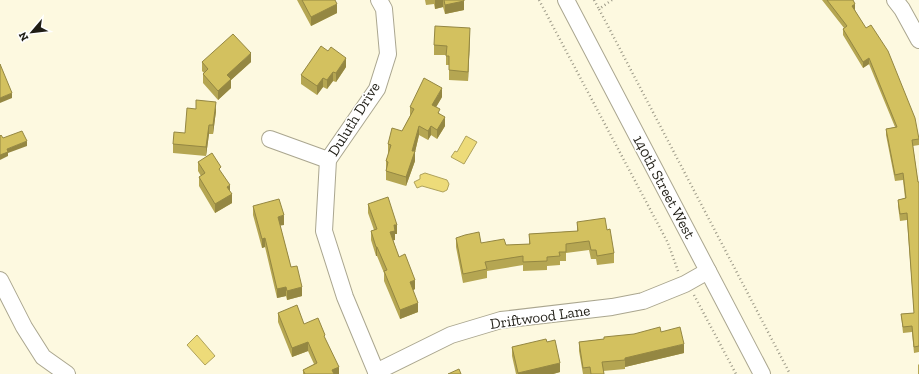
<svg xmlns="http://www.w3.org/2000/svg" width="919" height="374" font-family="'Zilla Slab',serif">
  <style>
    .water { fill: #eddb79; stroke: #afa25b }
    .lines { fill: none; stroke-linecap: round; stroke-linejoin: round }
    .minor-casing { stroke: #aaa68f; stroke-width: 18 }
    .path { stroke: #9d9a88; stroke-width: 2.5; stroke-dasharray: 1 3; stroke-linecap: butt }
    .minor { stroke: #fff; stroke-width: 16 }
    .wall { fill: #b5a652 }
    .shaded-wall { fill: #948742 }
    .building { fill: #d3c15f; stroke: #948742 }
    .labels { text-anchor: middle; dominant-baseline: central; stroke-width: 3; stroke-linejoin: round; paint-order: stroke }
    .street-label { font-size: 15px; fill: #1f1d15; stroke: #fff }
  </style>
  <rect width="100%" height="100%" fill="#fdf9e0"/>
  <g class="water">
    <polygon points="466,136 477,142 464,164 451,157 455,151 457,152"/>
    <polygon points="425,173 447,180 449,184 447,190 443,192 422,186 417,188 414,182 420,179 420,175"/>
    <polygon points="197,335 215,356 205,365 187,345"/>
  </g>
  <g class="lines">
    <g class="minor-casing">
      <g id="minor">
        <polyline points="566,0 762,374"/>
        <polyline points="895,0 902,9 919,40"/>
        <polyline points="270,139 328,160"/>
        <polyline points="0,280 24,327 43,357 67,374"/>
        <polyline points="376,372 451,335 501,320 612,307 643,301 685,284 708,271"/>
        <polyline points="377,374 345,297 324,231 328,160 377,89 388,54 384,9 379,0"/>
      </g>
    </g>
    <g class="path">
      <polyline points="539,0 668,243 678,271"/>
      <polyline points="594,0 599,9"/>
      <polyline points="612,0 599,9 790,374"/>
      <polyline points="694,295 736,374"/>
    </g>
    <use href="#minor" class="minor"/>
  </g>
  <g class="wall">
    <polygon points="297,0 335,0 337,13 311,26"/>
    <polygon points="425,0 464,0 464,10 445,14 443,7 435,9 434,4 426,5"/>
    <polygon points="822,0 853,0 855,10 919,138 919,145 913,146 918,182 919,182 919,352 914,353 912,332 903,333 901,314 914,313 907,220 900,221 898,206 898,200 905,198 903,180 895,181 886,135 886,129 895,127 869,64 863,68 843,35 843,29 844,28"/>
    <polygon points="470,37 468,81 449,80 449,65 446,65 446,55 434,55 434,45"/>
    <polygon points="202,62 251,62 231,80 231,88 218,100 203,83 203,74 204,73 202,71"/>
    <polygon points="346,67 336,82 333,81 327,89 323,87 317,95 301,84 301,75"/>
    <polygon points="442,97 436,107 440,115 445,126 437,139 431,135 428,140 419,135 415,152 415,161 406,186 386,180 386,161 389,154 388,153 388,144 402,131 410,116 410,107"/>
    <polygon points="216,111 213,134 209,134 206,156 173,153 173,144 185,133"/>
    <polygon points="198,162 221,172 230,192 232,203 215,213 199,186 199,177 201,176 198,171"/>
    <polygon points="368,204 397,234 395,234 395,240 393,240 399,257 415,289 413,290 418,312 400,319 384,281 384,273 377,256 376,256 371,240 371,231 374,230 368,213"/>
    <polygon points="253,206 284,225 280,225 291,267 302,296 287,300 286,296 277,298 265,247 262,248 253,215"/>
    <polygon points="577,222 607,230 614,253 614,263 597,265 596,259 591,259 589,250 566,253 566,261 560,261 560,265 547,266 547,270 523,271 523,265 487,271 487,278 463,283 456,247 456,238 481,243 506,245 529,244 529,234 577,231"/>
    <polygon points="278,313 304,324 325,338 339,374 303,374 303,370 314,364 308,351 292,357 278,322"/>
    <polygon points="661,332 684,353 625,367 625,369 603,371 604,374 583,374 579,351 579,342 604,339"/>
    <polygon points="547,342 560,372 553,374 516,374 512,356 512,347"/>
    <polygon points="919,364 919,374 918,374 918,365"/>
  </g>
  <g class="shaded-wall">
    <polygon points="435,0 443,0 443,7 435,9"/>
    <polygon points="464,1 464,10 445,14 445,5"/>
    <polygon points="337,4 337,13 311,26 311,17"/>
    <polygon points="855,4 855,10 852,12 852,6"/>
    <polygon points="470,28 470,37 468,81 468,72"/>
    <polygon points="251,53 251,62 231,80 231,88 218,100 218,91 227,75"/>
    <polygon points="346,58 346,67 336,82 336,73"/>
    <polygon points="869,58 869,64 863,68 863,62"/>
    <polygon points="333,72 333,81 327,89 327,80"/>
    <polygon points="323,78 323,87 317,95 317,86"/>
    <polygon points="442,88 442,97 432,114 432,105"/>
    <polygon points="12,93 12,98 0,103 0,98"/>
    <polygon points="216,102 216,111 213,134 213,125"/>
    <polygon points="445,117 445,126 437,139 437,130"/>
    <polygon points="209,125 209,134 206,156 206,147"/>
    <polygon points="419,126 419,135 415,152 415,161 406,186 406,177 412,151"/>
    <polygon points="431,126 431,135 428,140 428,131"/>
    <polygon points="27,141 27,146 8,153 8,156 0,160 0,155 7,149"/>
    <polygon points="230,185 230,195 227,187"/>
    <polygon points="232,194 232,203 215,213 215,204"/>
    <polygon points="284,215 284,225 278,226 278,217"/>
    <polygon points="394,225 397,225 397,234 395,234 395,240 390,241 390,232"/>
    <polygon points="265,238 265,247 262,248 262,239"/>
    <rect x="376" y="247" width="1" height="9"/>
    <polygon points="415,280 415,289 410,292 410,282"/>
    <polygon points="286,287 286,296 277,298 277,289"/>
    <polygon points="302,287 302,296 287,300 287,291"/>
    <polygon points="418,303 418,312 400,319 400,310"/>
    <polygon points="308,342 308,351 292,357 292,348"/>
    <polygon points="684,344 684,353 625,367 625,358"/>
    <polygon points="560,363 560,372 553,374 518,374 518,373"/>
    <polygon points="339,367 339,374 332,374 332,370"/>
  </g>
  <g class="building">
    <polygon points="302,0 335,0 337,4 311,17"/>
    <polygon points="444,0 464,0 464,1 445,5"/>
    <polygon points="827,0 853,0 855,4 852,6 866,28 871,25 888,51 915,118 919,139 912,140 918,182 919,182 919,346 914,347 912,326 903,327 901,314 914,313 907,213 900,214 898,200 906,198 903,173 895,175 886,129 897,127 869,58 863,62 843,29 847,26"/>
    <polygon points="435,26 470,28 468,72 449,70 449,56 446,56 447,46 434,45"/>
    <polygon points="233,34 251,53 227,75 231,79 218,91 203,74 208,69 202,62"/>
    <polygon points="321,46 328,51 331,47 346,58 336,73 333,72 327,80 323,78 317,86 301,75"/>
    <polygon points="0,64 12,93 0,98"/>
    <polygon points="424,78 442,88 432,105 440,109 438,113 445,117 437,130 431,126 428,131 419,126 412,151 415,151 406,177 386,171 388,162 386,161 391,145 388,144 392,128 402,131 414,109 410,107"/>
    <polygon points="196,100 216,102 213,125 209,125 206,147 173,144 174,132 185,133 187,108 196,109"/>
    <polygon points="22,131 27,141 7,149 8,152 0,155 0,136 1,135 3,138"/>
    <polygon points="212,153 221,167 219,169 230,185 227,187 232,194 215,204 199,177 205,173 198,162"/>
    <polygon points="388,197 397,225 394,225 395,231 390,232 399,257 405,254 415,280 410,282 418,303 400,310 384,271 387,270 377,247 376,247 371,231 377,229 368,204"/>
    <polygon points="279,199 284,215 278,217 291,267 297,266 302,287 287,291 286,287 277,289 265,238 262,239 253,206"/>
    <polygon points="605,218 607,230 610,229 614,253 597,256 596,250 591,250 589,241 566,244 566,252 559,252 560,256 547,257 547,261 523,262 523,256 485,262 487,269 463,274 456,238 465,235 479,232 481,243 504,239 506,245 530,244 529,234 578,231 577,222"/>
    <polygon points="297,305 304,324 318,318 325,335 324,336 339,367 332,370 334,374 305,374 303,370 317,363 308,342 292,348 278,313"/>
    <polygon points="660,327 661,332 680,327 684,344 625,358 625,360 602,362 604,374 591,374 590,367 583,368 579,342 604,339 604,337 634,334"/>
    <polygon points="546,339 547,342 555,340 560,363 518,373 512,347"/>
    <polygon points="459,369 461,374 448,374"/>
  </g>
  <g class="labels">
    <g class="street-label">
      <text transform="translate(354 119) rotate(-58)">Duluth Drive</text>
      <text transform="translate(664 187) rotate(62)">140th Street West</text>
      <text transform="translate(540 317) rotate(-8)">Driftwood Lane</text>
    </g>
  </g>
  <g transform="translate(32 32) rotate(242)" stroke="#ffffff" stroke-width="3" paint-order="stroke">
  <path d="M0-3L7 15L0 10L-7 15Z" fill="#1f1d15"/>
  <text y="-6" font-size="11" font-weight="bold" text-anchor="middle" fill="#1f1d15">N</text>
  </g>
</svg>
